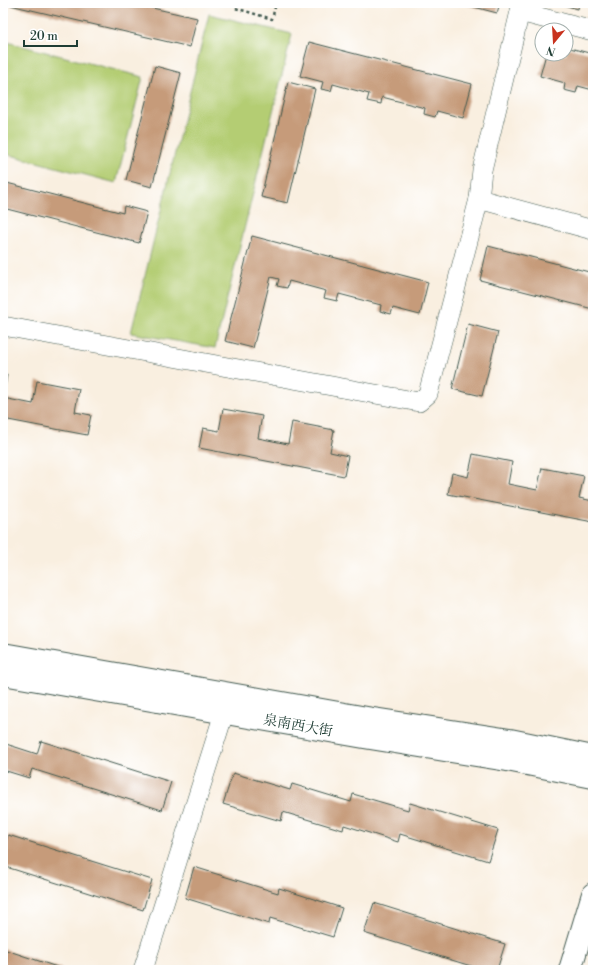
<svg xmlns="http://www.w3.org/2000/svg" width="596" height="973" font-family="'Libre Bodoni','Noto Serif SC',serif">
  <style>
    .green { fill: #b4cd73; stroke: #6a8554 }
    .building { fill: #c69b7a }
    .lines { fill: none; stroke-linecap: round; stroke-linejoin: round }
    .minor-casing { stroke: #40584e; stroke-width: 20 }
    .major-casing { stroke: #40584e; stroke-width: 24 }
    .path { stroke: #40584e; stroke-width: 2.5; stroke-dasharray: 3 3; stroke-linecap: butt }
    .minor { stroke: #fff; stroke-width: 19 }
    .major { stroke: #fff; stroke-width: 22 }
    .labels { text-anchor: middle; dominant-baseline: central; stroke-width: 3; stroke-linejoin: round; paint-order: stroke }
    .street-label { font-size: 14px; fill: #1f3d34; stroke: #fff }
  </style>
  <rect width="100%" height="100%" fill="#fff"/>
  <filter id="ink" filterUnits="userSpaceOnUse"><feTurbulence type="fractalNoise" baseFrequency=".025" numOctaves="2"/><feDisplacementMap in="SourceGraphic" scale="8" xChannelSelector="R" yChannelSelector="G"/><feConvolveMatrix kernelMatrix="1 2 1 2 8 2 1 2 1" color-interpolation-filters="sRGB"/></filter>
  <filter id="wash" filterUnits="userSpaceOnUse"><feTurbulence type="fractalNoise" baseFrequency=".012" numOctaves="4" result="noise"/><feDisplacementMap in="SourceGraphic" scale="16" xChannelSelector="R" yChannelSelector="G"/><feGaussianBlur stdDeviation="0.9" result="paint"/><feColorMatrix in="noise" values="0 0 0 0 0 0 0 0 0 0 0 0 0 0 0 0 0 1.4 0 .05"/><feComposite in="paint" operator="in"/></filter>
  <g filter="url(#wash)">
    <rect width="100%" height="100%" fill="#f9efe0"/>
    <g class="green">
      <polygon points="209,14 292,34 215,348 131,333"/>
      <polygon points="3,41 143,77 116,183 3,153"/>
    </g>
    <g id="blocks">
      <g class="building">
        <polygon points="11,3 130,3 197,18 190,47 10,5"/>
        <polygon points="459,3 500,3 497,13"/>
        <polygon points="556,3 579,3 578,9"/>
        <polygon points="309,42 472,84 463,118 437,111 435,117 424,114 425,108 382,97 381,104 367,101 369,94 333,84 331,91 321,89 323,82 300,76"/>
        <polygon points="566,47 593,54 593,90 578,86 576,93 564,90 565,83 540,76 546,54 566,54"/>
        <polygon points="155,66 181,73 152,187 126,180"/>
        <polygon points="288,82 315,89 288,203 261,197"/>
        <polygon points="3,182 123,213 124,206 147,212 139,243 3,208"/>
        <polygon points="252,236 428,282 420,315 393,308 391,314 380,311 381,305 339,294 337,301 324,298 326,291 289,281 287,288 277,286 279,279 271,277 253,348 225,341"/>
        <polygon points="488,246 593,273 593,309 480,280"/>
        <polygon points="468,324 498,332 482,396 452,389"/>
        <polygon points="3,375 7,375 4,395 3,395"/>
        <polygon points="37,381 79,389 75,412 91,415 87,435 3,419 3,398 33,404"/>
        <polygon points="223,409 262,416 258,438 288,444 292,422 334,430 330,452 348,456 344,476 199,448 203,428 219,431"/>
        <polygon points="473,454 512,462 508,484 537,490 542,468 584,476 579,498 593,501 593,522 448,494 452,473 468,477"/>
        <polygon points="41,741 171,782 162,810 32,769 29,778 3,770 3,743 37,754"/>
        <polygon points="233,773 290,790 292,784 351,802 353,794 408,810 410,803 498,830 488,861 400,834 398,842 344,825 343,830 283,812 281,821 223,804"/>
        <polygon points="8,835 152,880 143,910 3,866 3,851"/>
        <polygon points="194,867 278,893 279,888 342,908 333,937 270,918 269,924 185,898"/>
        <polygon points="374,903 505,944 497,970 484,970 364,933"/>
        <polygon points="3,949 66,970 3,970"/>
      </g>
    </g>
  </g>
  <g filter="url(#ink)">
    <use href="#blocks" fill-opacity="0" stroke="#40584e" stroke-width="1"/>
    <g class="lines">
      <g class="minor-casing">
        <g id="minor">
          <polyline points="520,12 593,31"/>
          <polyline points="479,199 593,230"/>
          <polyline points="3,326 419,402 428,394 479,199 482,170 522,3"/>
          <polyline points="143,970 224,713"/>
        </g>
      </g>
      <g class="major-casing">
        <g id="major">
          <polyline points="3,654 367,718 510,740 593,757"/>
          <polyline points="3,674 364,737 507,760 593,777"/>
          <polyline points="570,970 593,894"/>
        </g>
      </g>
      <polyline class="path" points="236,3 235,8 272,19 276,3"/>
      <use href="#minor" class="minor"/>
      <use href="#major" class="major"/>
    </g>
  </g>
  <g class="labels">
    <g class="street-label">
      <text transform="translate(298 726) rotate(10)">泉南西大街</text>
    </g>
  </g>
  <rect width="596" height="973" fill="none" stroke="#fff" stroke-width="16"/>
  <g transform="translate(554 42) rotate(198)"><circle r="19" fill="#ffffff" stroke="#a5b1ae"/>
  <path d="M0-3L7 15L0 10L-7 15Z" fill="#c8321e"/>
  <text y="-6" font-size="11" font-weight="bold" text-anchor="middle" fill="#1f3d34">N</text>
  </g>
  <path d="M24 40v6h53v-6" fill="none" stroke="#1f3d34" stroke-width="2"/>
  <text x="30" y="40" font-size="12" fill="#1f3d34" stroke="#ffffff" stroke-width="3" paint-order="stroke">20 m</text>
</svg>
